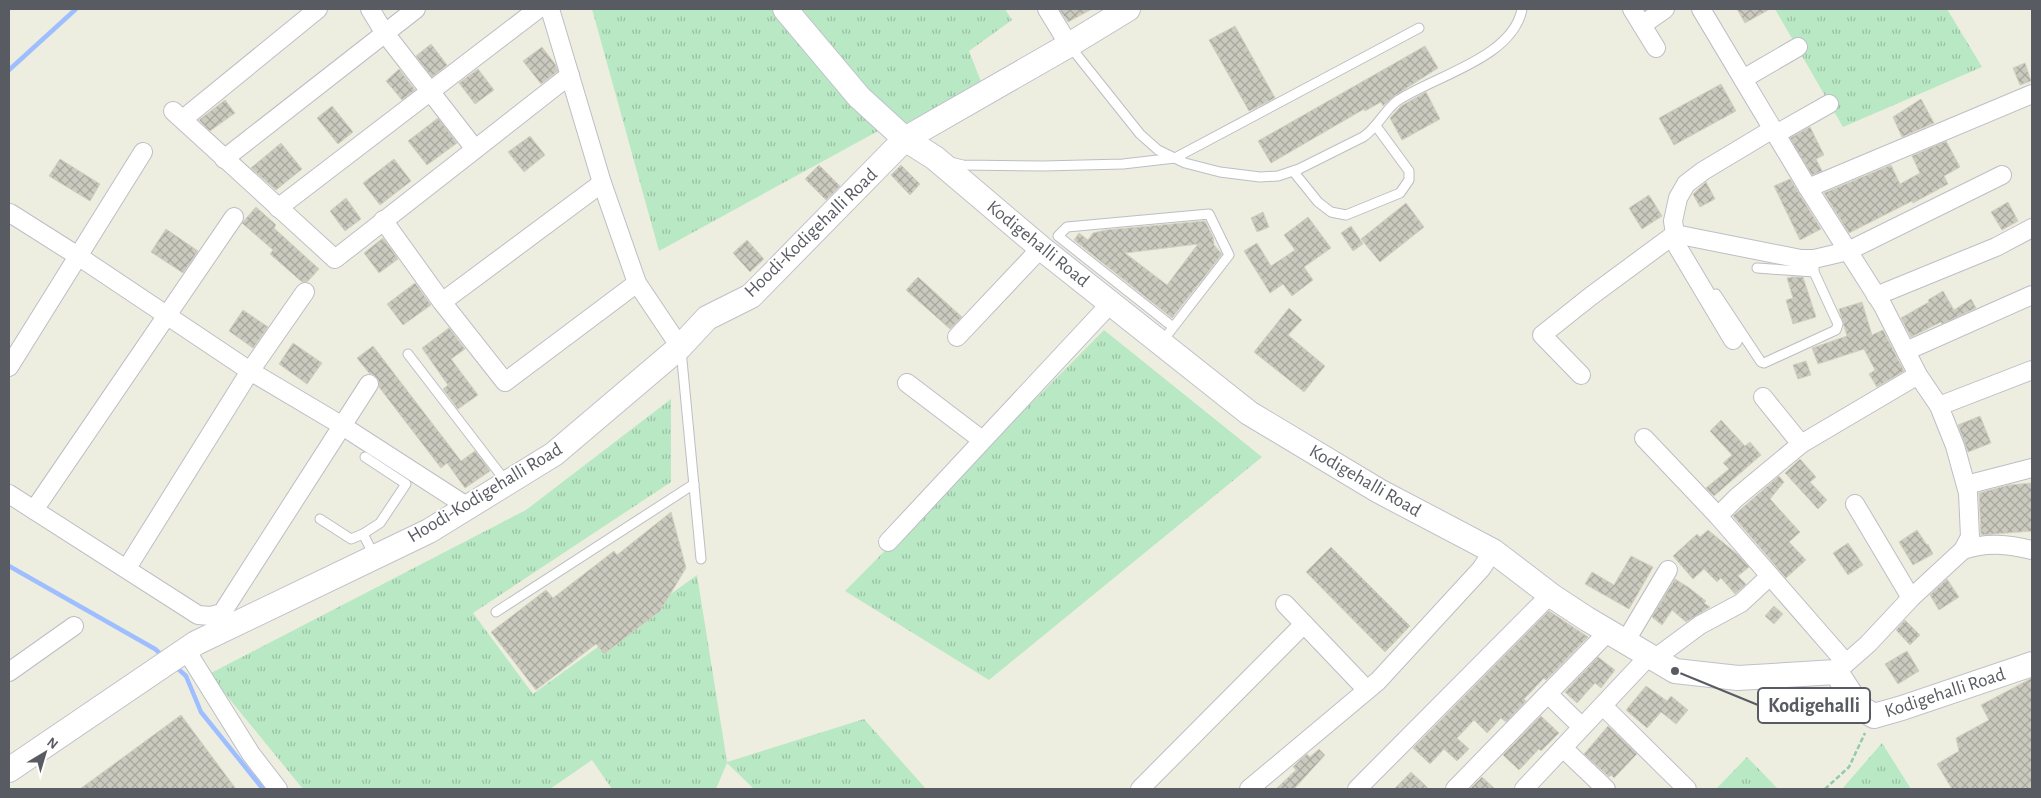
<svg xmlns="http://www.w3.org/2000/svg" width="2041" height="798" font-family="'Alegreya Sans',sans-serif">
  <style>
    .grass { fill: url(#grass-tufts) }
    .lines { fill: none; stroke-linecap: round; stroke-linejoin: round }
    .stream { stroke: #9ebeff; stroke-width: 4.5 }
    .building { fill: url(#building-cross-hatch); stroke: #d3d1be; fill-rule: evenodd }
    .lane-casing { stroke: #bdbec5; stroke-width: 11 }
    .street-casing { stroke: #bdbec5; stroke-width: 20 }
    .secondary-casing { stroke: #c0c1ca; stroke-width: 26 }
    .path { stroke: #92c9af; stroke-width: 2.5; stroke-dasharray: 5 2.5; stroke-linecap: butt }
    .lane { stroke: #fff; stroke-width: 9 }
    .street { stroke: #fff; stroke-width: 18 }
    .secondary { stroke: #fff; stroke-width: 24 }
    .labels { text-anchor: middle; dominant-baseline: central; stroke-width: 4; stroke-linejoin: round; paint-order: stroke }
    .street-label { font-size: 19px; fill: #595b63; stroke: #fff }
    .leader { fill: none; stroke: #595b63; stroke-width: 2 }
    .callout-dot { fill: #595b63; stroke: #fff; stroke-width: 2 }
    .callout { fill: #fff; stroke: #595b63; stroke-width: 2 }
    .callout-label { font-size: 20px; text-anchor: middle; font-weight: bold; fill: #595b63 }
  </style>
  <defs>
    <pattern id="grass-tufts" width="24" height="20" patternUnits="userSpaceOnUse" patternTransform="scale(1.25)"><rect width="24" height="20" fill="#b9e8c4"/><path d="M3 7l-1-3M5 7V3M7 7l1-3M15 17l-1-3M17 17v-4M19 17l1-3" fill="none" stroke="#99bfa3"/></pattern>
    <pattern id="building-cross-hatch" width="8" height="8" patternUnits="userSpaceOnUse" patternTransform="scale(1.25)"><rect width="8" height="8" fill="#cbcabf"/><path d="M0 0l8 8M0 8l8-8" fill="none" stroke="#a8a79f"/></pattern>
  </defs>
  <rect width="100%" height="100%" fill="#edeee0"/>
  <g class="grass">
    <polygon points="592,9 774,9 880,130 659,251"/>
    <polygon points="801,9 1005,9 1012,20 969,51 982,84 898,128"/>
    <polygon points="1775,9 1947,9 1982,67 1843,127"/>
    <polygon points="1104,330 1262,457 989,680 845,591"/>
    <polygon points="671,399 671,482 473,613 533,694 697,575 727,762 864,719 926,789 754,789 727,763 716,789 612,789 592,760 550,789 303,789 209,674 526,510"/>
    <polygon points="1882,743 1911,789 1842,789"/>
    <polygon points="1747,757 1778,789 1716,789"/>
  </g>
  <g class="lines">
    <g class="stream">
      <polyline points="9,70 76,9"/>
      <polyline points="9,566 155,649 163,656"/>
      <polyline points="175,666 186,676 201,712 263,789"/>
    </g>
  </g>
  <g class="building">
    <polygon points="1059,9 1092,9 1068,22"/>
    <polygon points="1737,9 1770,9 1745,23"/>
    <polygon points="1235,26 1275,98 1249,111 1209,40"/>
    <polygon points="431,44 447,65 432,77 416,56"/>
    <polygon points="1425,46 1438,68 1394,96 1383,106 1381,102 1365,111 1364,109 1271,163 1258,141"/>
    <polygon points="542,47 555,64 558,71 541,84 523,61"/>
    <polygon points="2025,63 2031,81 2020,85 2013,68"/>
    <polygon points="399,69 415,90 402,100 386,81"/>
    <polygon points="478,69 494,90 475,104 459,83"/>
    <polygon points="1721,84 1736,111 1674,145 1659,118"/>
    <polygon points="1426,92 1440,119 1402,140 1390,118 1401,106"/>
    <polygon points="1921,99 1934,123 1902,137 1893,117"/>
    <polygon points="225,100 235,113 210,131 199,120"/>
    <polygon points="332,106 353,132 338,144 317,118"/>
    <polygon points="438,118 457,143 427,165 408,141"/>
    <polygon points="1810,127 1824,155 1816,159 1822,171 1812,175 1790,138"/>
    <polygon points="530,136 545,155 524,172 508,152"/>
    <polygon points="1946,141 1960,167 1944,176 1948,184 1913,203 1912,201 1849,233 1824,193 1891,165 1900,184 1920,173 1912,156"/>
    <polygon points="281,143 302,169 276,190 251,168"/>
    <polygon points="60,159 100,184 90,201 49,176"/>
    <polygon points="394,159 411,181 380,205 363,183"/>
    <polygon points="819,165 840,186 826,200 805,179"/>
    <polygon points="901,165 920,184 910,195 891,175"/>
    <polygon points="1790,179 1821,229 1800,240 1774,186"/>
    <polygon points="1706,182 1715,199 1700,207 1693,194"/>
    <polygon points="1649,195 1662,216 1642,229 1629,208"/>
    <polygon points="346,198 361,219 345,231 330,211"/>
    <polygon points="2008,202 2018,221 2002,230 1991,212"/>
    <polygon points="1406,203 1424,227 1380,262 1361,239"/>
    <polygon points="256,207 276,225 274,228 319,269 307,282 302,282 270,254 273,250 242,223"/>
    <polygon points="1263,212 1269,227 1257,232 1251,218"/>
    <polygon points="1308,217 1331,248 1304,267 1313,280 1292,296 1283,284 1270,293 1244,251 1257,243 1271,266 1295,250 1284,235"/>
    <path d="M1205 221 1213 237 1214 245 1222 254 1172 318 1074 240 1079 233 1088 240 1093 233 1106 230ZM1198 244 1167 285 1125 253Z"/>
    <polygon points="1351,226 1363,244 1353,251 1341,233"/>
    <polygon points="166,229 198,251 183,273 151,252"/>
    <polygon points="383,238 398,259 379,273 364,253"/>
    <polygon points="747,240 764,259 750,272 733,253"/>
    <polygon points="918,277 962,317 950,329 906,290"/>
    <polygon points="1792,277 1803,277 1816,317 1793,324 1786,300 1793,298 1787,278"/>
    <polygon points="415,283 431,305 403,325 387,304"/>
    <polygon points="1943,291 1954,310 1971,299 1976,308 1942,324 1941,322 1911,337 1901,318 1929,302 1928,300"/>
    <polygon points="1862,302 1872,335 1883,330 1904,371 1877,387 1869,374 1875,370 1864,349 1818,364 1812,348 1847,336 1839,309"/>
    <polygon points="1289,308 1302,320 1288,335 1325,366 1304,392 1254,352"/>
    <polygon points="243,310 268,327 253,348 229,331"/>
    <polygon points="449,328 465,349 451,359 478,395 458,409 443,389 448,385 422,348"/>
    <polygon points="293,343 322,363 307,384 279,364"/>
    <polygon points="373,346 461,461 475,451 490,471 465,488 447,463 441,468 379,387 378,379 374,375 369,373 357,358"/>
    <polygon points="1806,361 1811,375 1798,379 1793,365"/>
    <polygon points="1980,416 1991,443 1968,452 1958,425"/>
    <polygon points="1721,420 1745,446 1750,442 1761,455 1714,496 1706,488 1729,469 1723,463 1732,455 1710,431"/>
    <polygon points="1800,459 1816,477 1810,482 1827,500 1818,509 1785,473"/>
    <polygon points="1779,476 1784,482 1770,499 1800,532 1789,542 1806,560 1786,578 1733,516"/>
    <polygon points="2032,483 2032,531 1981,535 1979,493 2009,485"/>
    <polygon points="671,512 686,568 660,611 604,654 596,644 536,690 491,632 546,590 553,598 614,551 617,555"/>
    <polygon points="1708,530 1737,554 1749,567 1738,576 1746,584 1735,594 1721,578 1717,582 1704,569 1693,579 1673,556 1697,534 1700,537"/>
    <polygon points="1917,530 1927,545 1928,544 1933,554 1913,565 1899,542"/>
    <polygon points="1848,543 1863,565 1848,575 1833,553"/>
    <polygon points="1331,547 1410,626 1385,652 1306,572"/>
    <polygon points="1631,556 1653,567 1629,609 1585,584 1592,572 1614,585"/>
    <polygon points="1675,579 1688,587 1706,601 1704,603 1710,607 1686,622 1672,610 1662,625 1652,617"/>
    <polygon points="1947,579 1959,597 1939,610 1930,595"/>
    <polygon points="1774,606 1783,614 1774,624 1765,616"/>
    <polygon points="1549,611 1588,637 1546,680 1544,678 1524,699 1526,701 1506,722 1501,718 1487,733 1474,720 1457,738 1469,749 1457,761 1444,749 1430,764 1413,748"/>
    <polygon points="1905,620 1920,635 1910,645 1896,630"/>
    <polygon points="1907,651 1919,671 1898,684 1885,664"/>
    <polygon points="1598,657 1615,670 1601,688 1595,683 1577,703 1565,692"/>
    <polygon points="2032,678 2032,789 1952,789 1937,764 1959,751 1956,738 1989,720 1981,705"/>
    <polygon points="1646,686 1667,701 1671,696 1688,710 1676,724 1661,712 1647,728 1626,710"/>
    <polygon points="181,715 236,789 80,789"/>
    <polygon points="1541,716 1559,733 1541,751 1539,749 1519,770 1503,755"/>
    <polygon points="1608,726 1637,754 1614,778 1611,775 1609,777 1584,754"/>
    <polygon points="1319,749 1325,755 1294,789 1276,789 1296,770 1293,767 1299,761 1307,754 1310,757"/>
    <polygon points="1411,772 1429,789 1394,789"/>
    <polygon points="1482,777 1495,789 1470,789"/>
  </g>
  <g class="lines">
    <g class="lane-casing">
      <g id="lane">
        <path d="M1069 45 1140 134 1158 150 1185 163 1220 172 1260 177 1278 176 1299 169 1363 137C1377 128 1384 111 1397 101 1434 76 1513 58 1522 9"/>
        <polyline points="950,162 963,165 1043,166 1123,164 1175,158 1419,28"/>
        <polyline points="1293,171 1318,202 1331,212 1346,215 1400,193 1409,180 1409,171 1376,126"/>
        <polyline points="1757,268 1814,272"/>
        <polyline points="1716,294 1761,362 1764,363 1836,330 1838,324 1814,272 1814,259"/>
        <polyline points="1161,343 1229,255 1209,214 1067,227 1058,236 1173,327"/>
        <polyline points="681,350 701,559"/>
        <polyline points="408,354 507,483"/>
        <polyline points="320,519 351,539 363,534 375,557"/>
        <polyline points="363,534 380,523 406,484 365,457"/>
        <polyline points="496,612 694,484"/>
      </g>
    </g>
    <g class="street-casing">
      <g id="street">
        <polyline points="370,9 384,32 475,149"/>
        <polyline points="550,9 602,183 637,283 680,347"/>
        <polyline points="1047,9 1069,45"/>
        <polyline points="1632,9 1656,48"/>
        <polyline points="1701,9 1808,188 1883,306 1918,375 1939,406 1955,446 1968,493 1970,537 1963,550 1911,598 1868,644 1836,672"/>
        <polyline points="1642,25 1665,9"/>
        <polyline points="1743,79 1798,47"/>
        <polyline points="173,111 335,259 570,75"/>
        <polyline points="183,119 318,9"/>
        <polyline points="1776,134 1829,104"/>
        <polyline points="224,159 416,9"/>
        <polyline points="1808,188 2032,94"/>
        <polyline points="278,208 538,9"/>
        <polyline points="10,213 78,256 250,371 341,425 468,507"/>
        <polyline points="383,220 442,302 505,382 637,283"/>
        <polyline points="1876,296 1996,247 2032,228"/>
        <polyline points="442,302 602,183"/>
        <polyline points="957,337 1041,248"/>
        <polyline points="1733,340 1677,246 1673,221 1678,198 1686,184 1703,171 1773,129"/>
        <polyline points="1906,351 2032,295"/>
        <polyline points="9,367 143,152"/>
        <polyline points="1581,375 1542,335 1591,296 1675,234 1801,259 1814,259 1848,251 2002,175"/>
        <polyline points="907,383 982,440"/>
        <polyline points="1763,397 1801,444"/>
        <polyline points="1939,406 2032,370"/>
        <polyline points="1644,438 1718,516"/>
        <polyline points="1966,485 2032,468"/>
        <polyline points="9,494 198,615 211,616 222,613 369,384"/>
        <polyline points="1855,504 1911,598"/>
        <polyline points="34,510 234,217"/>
        <polyline points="888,542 1111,303"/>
        <path d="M1963 550C1986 542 2008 544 2032 550"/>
        <polyline points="127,568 250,371 305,292"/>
        <polyline points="1285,604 1367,690"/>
        <polyline points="1625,642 1668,570"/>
        <polyline points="186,650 251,754 278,789"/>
        <polyline points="1654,659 1700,625 1741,603 1770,576"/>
        <polyline points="1846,663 1718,516 1736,498 1801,444 1918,375"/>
        <polyline points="9,672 74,626"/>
        <polyline points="1548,694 1582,727"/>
        <polyline points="1603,706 1687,789"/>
        <polyline points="1563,748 1606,789"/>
        <polyline points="1140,789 1304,624"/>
        <polyline points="1249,789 1378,681 1481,569 1493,551"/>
        <polyline points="1357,789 1544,601 1552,596"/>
        <polyline points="1455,789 1608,632"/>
        <polyline points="1524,789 1649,656"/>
      </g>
    </g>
    <g class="secondary-casing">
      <g id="secondary">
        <polyline points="785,9 859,97 905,139 935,158 1041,248 1249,413 1379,491 1493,551 1552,596 1587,619 1675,671 1738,678 1836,672 1859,707 1874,716 1902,708 2032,664"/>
        <polyline points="9,770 196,643 429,531 554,454 680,347 707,318 751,296 905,139 1069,45 1128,9"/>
      </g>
    </g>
    <polyline class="path" points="1825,789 1849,767 1865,733"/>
    <use href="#lane" class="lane"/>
    <use href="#street" class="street"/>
    <use href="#secondary" class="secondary"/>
  </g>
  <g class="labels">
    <g class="street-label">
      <text transform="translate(811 233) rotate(-44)">Hoodi-Kodigehalli Road</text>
      <text transform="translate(1038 244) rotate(39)">Kodigehalli Road</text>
      <text transform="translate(1365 481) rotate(30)">Kodigehalli Road</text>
      <text transform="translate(485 493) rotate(-31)">Hoodi-Kodigehalli Road</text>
      <text transform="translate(1945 693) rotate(-18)">Kodigehalli Road</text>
    </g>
  </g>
  <path class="leader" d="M1675 671L1758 705"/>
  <circle class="callout-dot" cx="1675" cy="671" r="5"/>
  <rect class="callout" x="1758" y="688" width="112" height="35" rx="5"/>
  <g class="callout-label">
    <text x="1814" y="712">Kodigehalli</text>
  </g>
  <rect width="2041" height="798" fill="none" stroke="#595b63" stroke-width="20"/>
  <g transform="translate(45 753) rotate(38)" stroke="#ffffff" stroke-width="4" paint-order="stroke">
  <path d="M0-4L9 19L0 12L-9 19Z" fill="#595b63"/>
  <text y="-8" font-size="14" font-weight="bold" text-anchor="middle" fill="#595b63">N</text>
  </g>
</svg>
